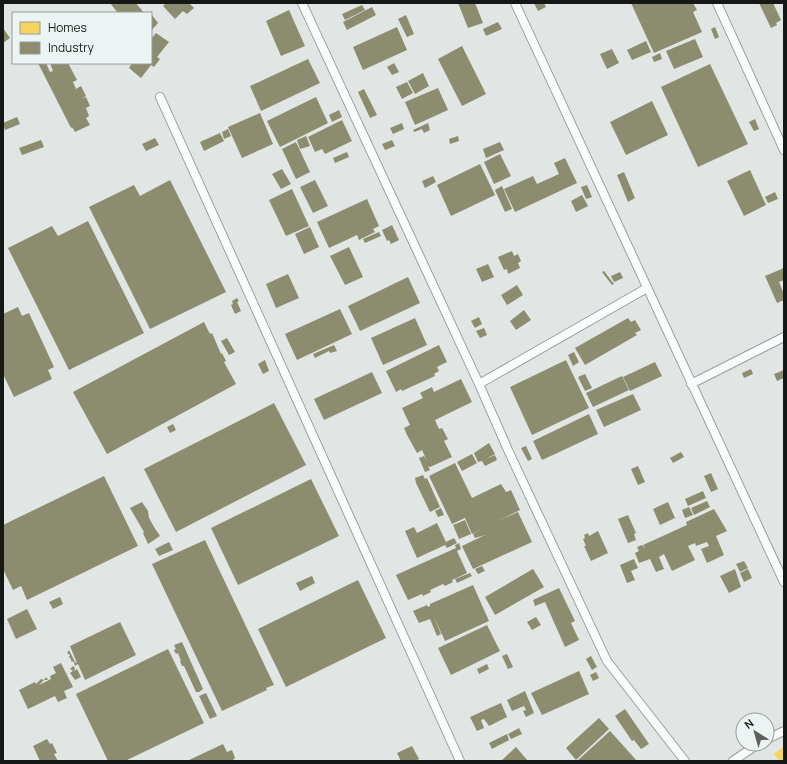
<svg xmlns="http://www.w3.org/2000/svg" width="787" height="764" font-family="Manrope,sans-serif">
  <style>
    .homes { fill: #f6d55c }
    .industry { fill: #8c8c6e }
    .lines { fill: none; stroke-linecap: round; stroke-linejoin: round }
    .minor-casing { stroke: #9b9f9e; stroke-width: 10 }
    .minor { stroke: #fafbfb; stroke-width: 8 }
  </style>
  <rect width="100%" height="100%" fill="#e1e5e4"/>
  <polygon class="homes" points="784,746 784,761 779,761 774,754"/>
  <g class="industry">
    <polygon points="110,3 136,3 144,13 118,13"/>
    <polygon points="166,3 189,3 194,8 187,14 183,11 175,19 163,6"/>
    <polygon points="458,3 475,3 483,23 468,28"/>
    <polygon points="534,3 544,3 546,7 538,11"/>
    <polygon points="631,3 693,3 697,10 693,12 702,32 654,53"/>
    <polygon points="759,3 773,3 781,20 776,23 777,25 771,28"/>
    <polygon points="362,5 365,10 345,20 342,14"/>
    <polygon points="372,7 376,15 347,30 343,22"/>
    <polygon points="289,10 305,46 281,56 266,21"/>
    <polygon points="151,14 158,23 151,31"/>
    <polygon points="406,15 414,34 407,37 398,19"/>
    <polygon points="498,22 502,29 486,36 483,29"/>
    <polygon points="397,27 407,50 363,70 353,47"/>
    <polygon points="715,27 719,37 715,39 711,29"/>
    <polygon points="3,28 10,38 3,43"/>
    <polygon points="156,33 169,42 157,57 160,59 154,67 151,65 141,78 129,68 132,63 151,63 151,39"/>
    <polygon points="695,39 703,57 674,69 666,51"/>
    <polygon points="646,41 651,52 632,60 627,50"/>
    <polygon points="462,46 486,94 462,106 438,59"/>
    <polygon points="612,49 619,63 607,69 600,54"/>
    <polygon points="660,53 662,59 654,62 652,57"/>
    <polygon points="308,59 320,83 261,111 250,86"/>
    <polygon points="38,63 46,63 50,72 53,71 50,63 68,63 77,80 73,82 76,89 81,86 86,96 81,99 86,97 90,106 86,108 89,116 86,118 90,125 75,132 72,127 71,128"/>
    <polygon points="394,63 399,72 392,75 387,67"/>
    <polygon points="710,64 748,144 698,167 661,87"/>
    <polygon points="423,73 429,86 415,94 408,81"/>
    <polygon points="407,82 413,93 402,99 396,87"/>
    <polygon points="438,88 448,110 415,125 405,102"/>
    <polygon points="364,89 377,115 370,118 358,92"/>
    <polygon points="316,97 328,123 280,147 267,121"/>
    <polygon points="652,101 668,135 626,155 610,122"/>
    <polygon points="339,110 342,117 332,122 329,115"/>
    <polygon points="260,113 273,144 242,158 228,127"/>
    <polygon points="17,117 20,124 5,130 3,123"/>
    <polygon points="755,119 759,129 754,131 749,122"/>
    <polygon points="342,120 352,141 325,154 322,149 315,152 308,137"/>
    <polygon points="402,123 404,129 393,134 390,128"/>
    <polygon points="428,123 430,130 424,133 422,129 414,132 413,130"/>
    <polygon points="228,129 231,136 224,139 222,132"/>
    <polygon points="220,133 224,141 204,151 200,142"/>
    <polygon points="306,136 310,146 300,149 297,140"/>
    <polygon points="458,136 459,141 450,144 449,139"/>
    <polygon points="155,138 159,145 146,151 142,144"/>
    <polygon points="41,140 44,147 22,155 19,148"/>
    <polygon points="392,140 395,146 385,150 382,144"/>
    <polygon points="296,142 310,172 296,179 282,149"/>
    <polygon points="500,142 504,150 486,158 483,149"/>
    <polygon points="347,152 349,157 335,163 333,158"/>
    <polygon points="500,154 511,176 494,184 484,162"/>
    <polygon points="565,158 577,183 515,212 504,189 533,176 537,184 559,174 554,163"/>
    <polygon points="480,164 495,195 451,216 437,185"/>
    <polygon points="282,169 291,184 281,189 272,174"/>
    <polygon points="750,170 766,205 744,216 727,181"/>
    <polygon points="624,172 635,198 628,202 617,175"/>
    <polygon points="433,176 436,182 425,188 422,181"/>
    <polygon points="170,180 226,292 150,329 89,207 134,185 140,196"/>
    <polygon points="315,180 328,206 313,213 300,187"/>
    <polygon points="587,185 592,197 586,199 581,187"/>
    <polygon points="502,186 512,209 505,212 495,190"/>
    <polygon points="292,189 309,226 286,236 269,200"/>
    <polygon points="775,192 778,199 768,203 765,197"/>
    <polygon points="582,195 588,206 576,212 571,201"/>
    <polygon points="367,199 379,226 373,229 375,232 359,240 357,235 329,248 317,222"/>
    <polygon points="88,221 144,333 69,370 8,248 52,226 58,236"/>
    <polygon points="392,225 399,240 391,244 389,240 387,241 382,230"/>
    <polygon points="310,227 319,247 304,254 295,234"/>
    <polygon points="379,232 381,236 365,243 363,239"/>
    <polygon points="349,247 363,277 345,285 330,256"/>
    <polygon points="512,251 514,256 518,254 521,261 518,263 520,268 508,274 507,269 504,270 498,257"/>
    <polygon points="488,264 494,277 482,282 476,269"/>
    <polygon points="784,268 784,280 779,282 784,294 784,300 777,303 765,276"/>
    <polygon points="604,271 614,284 612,285 602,272"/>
    <polygon points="620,272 623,278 614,282 611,276"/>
    <polygon points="288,274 299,298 276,308 266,284"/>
    <polygon points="408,277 420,303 360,331 348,306"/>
    <polygon points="517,285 523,295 507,305 501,295"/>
    <polygon points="237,298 239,301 237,302 241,311 235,314 231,305 233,304 232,301"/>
    <polygon points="18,307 22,316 29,313 54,367 48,370 52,379 14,397 3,374 3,314"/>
    <polygon points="340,309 352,334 297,360 285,334"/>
    <polygon points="524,310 531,320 516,330 510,321"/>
    <polygon points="479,317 482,324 475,328 471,321"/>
    <polygon points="415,318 427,345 383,365 371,338"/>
    <polygon points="628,318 631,322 635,320 641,330 635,333 637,335 585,365 575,348"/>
    <polygon points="204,322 210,334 212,333 221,354 222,353 226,361 224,362 236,384 107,454 73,392"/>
    <polygon points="484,328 487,335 480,338 476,331"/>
    <polygon points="227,338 235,352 229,355 221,341"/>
    <polygon points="334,345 337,351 330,353 329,351 315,358 313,354"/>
    <polygon points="439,345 447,362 437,367 439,371 434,374 435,376 402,391 401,389 396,392 386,371"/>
    <polygon points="574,352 579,362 573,366 568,355"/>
    <polygon points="265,360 269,371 263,374 258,364"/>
    <polygon points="566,360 589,408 532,435 510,387"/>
    <polygon points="655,362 662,376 630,391 623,377"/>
    <polygon points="751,369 753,374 744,378 742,373"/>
    <polygon points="784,370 784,378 777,381 774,374"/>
    <polygon points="372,372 382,393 324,420 314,399"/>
    <polygon points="585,374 592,388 585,391 578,377"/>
    <polygon points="622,376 629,390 593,407 586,393"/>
    <polygon points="461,379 472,402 435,420 439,429 442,428 448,439 444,441 452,457 430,467 428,466 430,470 425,472 419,458 424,456 427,461 422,450 417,453 407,435 404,428 410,425 402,408 423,398 420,393 432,387 434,392"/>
    <polygon points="633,394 641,410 604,427 596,410"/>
    <polygon points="274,403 306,465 176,532 144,469"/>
    <polygon points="589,414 598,434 542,460 533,441"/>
    <polygon points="173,424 176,430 170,433 167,427"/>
    <polygon points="489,443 495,454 486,459 495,455 497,460 485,466 482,461 478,462 474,453"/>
    <polygon points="526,446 532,459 528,461 521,448"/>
    <polygon points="681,452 684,457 673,463 670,458"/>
    <polygon points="472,454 477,463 462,471 457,462"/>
    <polygon points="455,463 472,498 501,484 506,492 511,490 520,510 500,520 518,512 532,542 473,569 462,546 485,535 475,538 473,534 482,529 472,534 465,518 452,524 429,476"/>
    <polygon points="638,466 645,482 638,485 631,469"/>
    <polygon points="711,473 718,489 711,492 704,476"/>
    <polygon points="423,475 425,479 427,478 440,507 430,512 416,483 415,478"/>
    <polygon points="104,476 138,546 27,600 21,586 13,590 3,569 3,525"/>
    <polygon points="311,479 339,536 238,585 211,528"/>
    <polygon points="703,491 706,498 688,506 685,499"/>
    <polygon points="707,501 710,507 694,515 691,508"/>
    <polygon points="142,502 148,511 149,518 154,527 160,536 148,544 143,533 144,532 130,508"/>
    <polygon points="668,502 675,518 660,525 653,509"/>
    <polygon points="689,507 693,515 685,518 682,510"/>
    <polygon points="441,508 444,515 438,517 435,511"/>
    <polygon points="714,509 727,531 716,536 724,555 707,563 701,549 709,546 707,542 696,546 695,543 688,546 695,560 672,571 664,554 659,557 664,569 656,572 650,559 639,563 635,553 639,551 637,547 642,545 645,549 643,545 687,525 686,522"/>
    <polygon points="628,515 636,533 634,534 636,540 628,543 618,519"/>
    <polygon points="465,520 471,534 459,539 453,525"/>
    <polygon points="437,523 446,542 454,538 457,543 447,548 445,545 417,558 405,531 414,527 417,533"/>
    <polygon points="598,531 608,553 591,561 584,546 586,546 583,539 585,538 584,535 588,533 589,536"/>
    <polygon points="205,540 274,685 266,688 267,690 222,711 152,564"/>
    <polygon points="169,542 173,550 159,556 155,549"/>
    <polygon points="459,543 461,549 457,551 467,573 452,580 453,582 445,586 443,584 430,590 431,592 423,596 422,594 408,600 396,575 456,548 455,545"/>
    <polygon points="634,559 638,568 631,571 635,580 627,583 620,565"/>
    <polygon points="744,561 748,568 740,572 736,564"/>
    <polygon points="482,566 485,571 478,574 475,569"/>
    <polygon points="533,569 544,587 495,615 485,597"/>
    <polygon points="735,569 741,587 729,593 720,576"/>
    <polygon points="748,569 752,578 744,582 740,573"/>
    <polygon points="470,573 472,576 457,583 455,579"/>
    <polygon points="312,576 315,583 300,591 296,583"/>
    <polygon points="358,580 386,638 286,687 258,629"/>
    <polygon points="473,585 489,621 445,641 433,615 441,634 437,636 430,619 419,623 413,611 427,605 428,607 430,606 430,604"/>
    <polygon points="559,588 575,621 571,623 579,640 565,647 545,602 535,606 533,600"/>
    <polygon points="60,597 63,604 53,609 49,602"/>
    <polygon points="27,609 37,629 16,639 7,619"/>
    <polygon points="536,617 541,625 532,630 527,622"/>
    <polygon points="120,622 136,655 85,680 78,664 75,666 74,662 71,661 71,659 69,657 70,655 67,653 69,650 75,662 77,663 70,646"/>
    <polygon points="487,625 500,651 451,675 438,648"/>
    <polygon points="182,642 203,689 199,692 196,692 184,666 182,666 180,661 181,661 178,653 176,654 174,650 176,649 174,645"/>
    <polygon points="168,649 204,723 125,761 108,761 76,694"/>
    <polygon points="507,654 513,667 508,669 502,656"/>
    <polygon points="591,656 597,667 592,670 586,659"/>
    <polygon points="61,663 73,687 64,691 67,698 58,702 55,696 28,709 19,690 35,682 36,684 41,679 44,680 46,677 48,680 44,680 39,685 51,679 50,676 56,673 53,667"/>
    <polygon points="487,664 489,669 479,674 477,669"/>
    <polygon points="73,666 75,668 74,671 77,669 81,677 75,680 70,673 73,671 70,669"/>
    <polygon points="579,671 589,694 542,715 531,693"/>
    <polygon points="596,672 599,678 593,681 590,675"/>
    <polygon points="525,691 534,713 526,717 523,711 526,710 524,706 512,711 507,700"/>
    <polygon points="206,693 217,716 210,719 199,696"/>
    <polygon points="501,703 507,717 489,726 484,719 481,720 484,728 477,731 470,717"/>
    <polygon points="625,709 649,744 641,749 634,740 632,741 615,716"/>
    <polygon points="599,718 609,729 576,760 566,748"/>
    <polygon points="519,728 522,734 511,739 508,734"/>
    <polygon points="610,731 637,761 577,761"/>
    <polygon points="507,734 509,740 492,749 489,743"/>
    <polygon points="47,739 50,744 52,743 57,753 54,754 58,761 40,761 33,746"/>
    <polygon points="223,744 227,752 232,750 235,758 232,761 187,761"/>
    <polygon points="412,746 419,759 415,761 401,761 397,753"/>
    <polygon points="516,747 528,761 501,761"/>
  </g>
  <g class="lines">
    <g class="minor-casing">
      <g id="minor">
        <polyline points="302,3 479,384 508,450 607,661 685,761"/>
        <polyline points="515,3 784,582"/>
        <polyline points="717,3 784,150"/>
        <polyline points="160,97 460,761"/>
        <polyline points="479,384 647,288"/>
        <polyline points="691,384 784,337"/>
        <polyline points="767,739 784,731"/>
        <polyline points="733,761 758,744"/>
      </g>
    </g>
    <use href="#minor" class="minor"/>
  </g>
  <rect width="787" height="764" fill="none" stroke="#161818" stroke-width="8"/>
  <rect x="12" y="12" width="140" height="52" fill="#ecf4f3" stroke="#969c9b"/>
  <rect x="20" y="22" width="20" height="12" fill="#f6d55c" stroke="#969c9b"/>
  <text x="48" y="32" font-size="12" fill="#161818">Homes</text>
  <rect x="20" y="42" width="20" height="12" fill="#8c8c6e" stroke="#969c9b"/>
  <text x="48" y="52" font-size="12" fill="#161818">Industry</text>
  <g transform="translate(755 732) rotate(323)"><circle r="19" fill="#ecf4f3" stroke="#969c9b"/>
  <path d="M0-3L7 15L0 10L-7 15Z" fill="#5d605f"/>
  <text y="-6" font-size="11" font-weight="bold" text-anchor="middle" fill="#161818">N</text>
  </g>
</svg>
